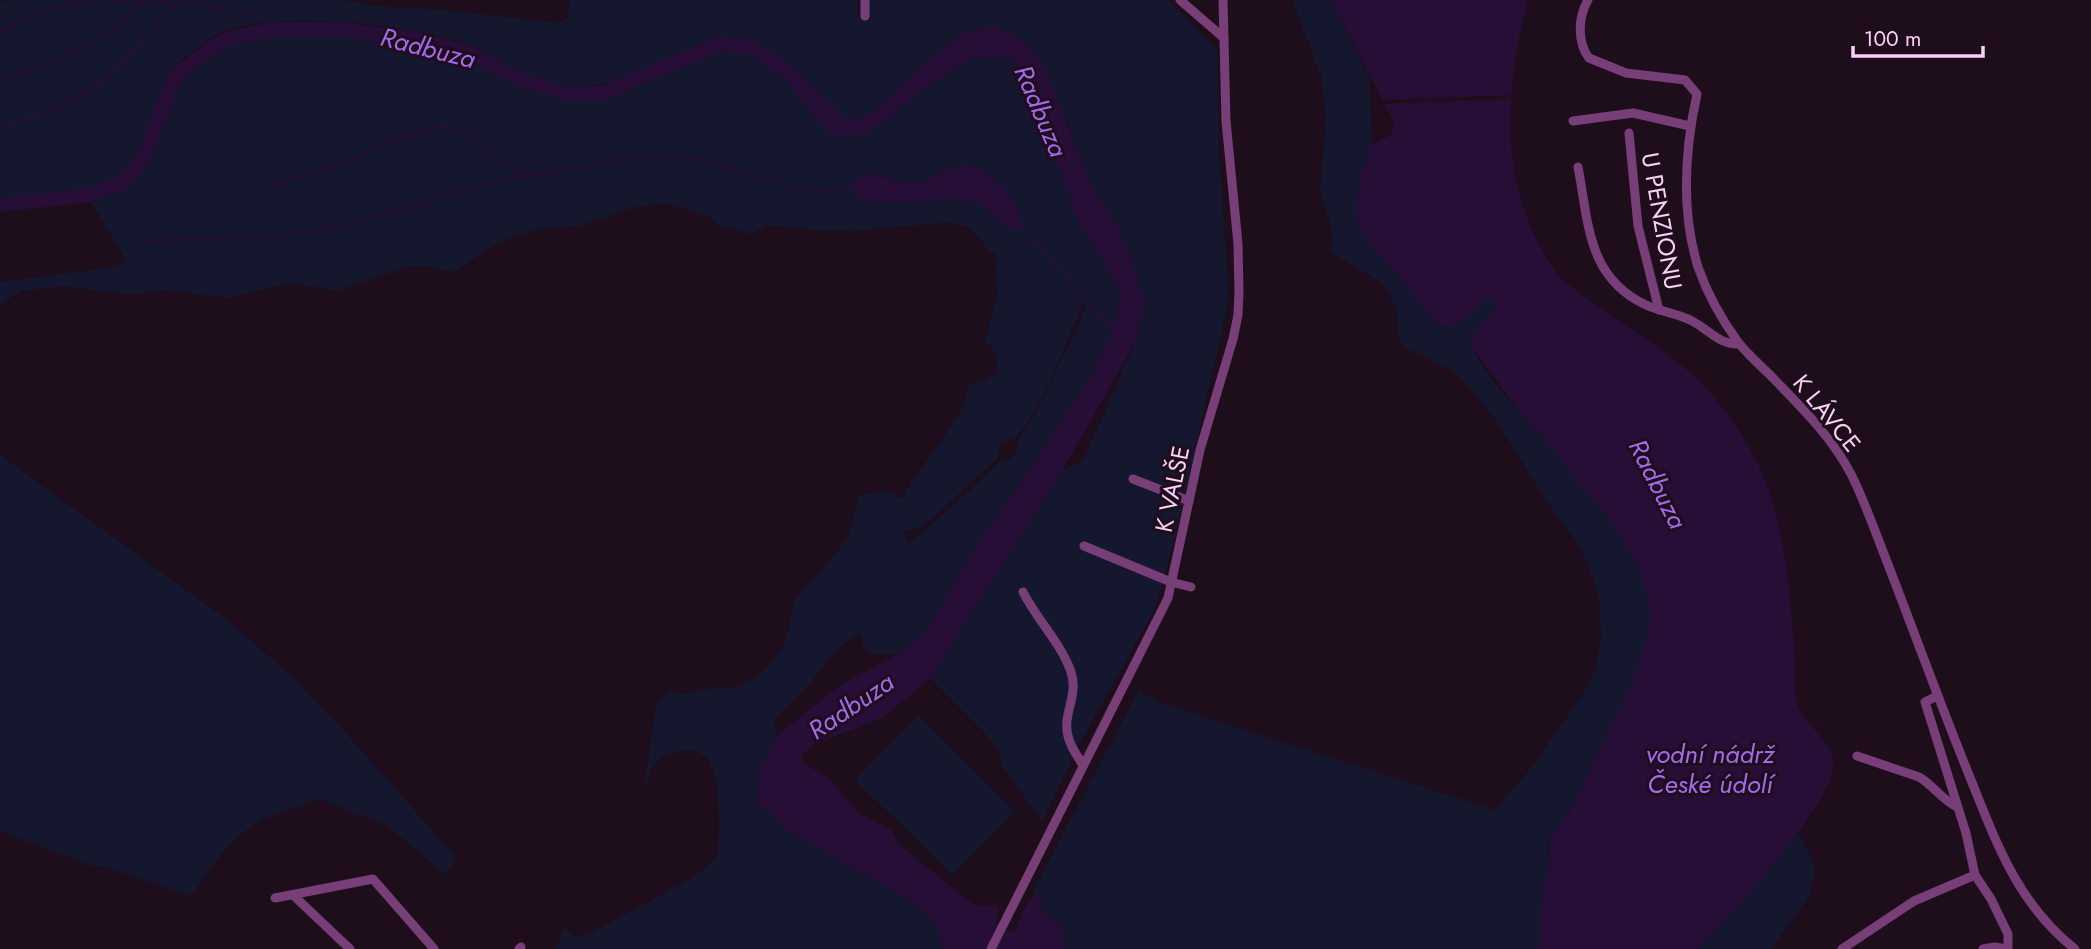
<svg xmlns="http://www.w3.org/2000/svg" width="2091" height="949" font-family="Jost,sans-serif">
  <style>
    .green { fill: #15172e; fill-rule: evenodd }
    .water { fill: #270e37 }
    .pier { fill: #1e0e1c }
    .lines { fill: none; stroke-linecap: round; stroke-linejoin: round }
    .stream { stroke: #270e37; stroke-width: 2.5 }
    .street { stroke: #783e77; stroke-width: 9 }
    .labels { text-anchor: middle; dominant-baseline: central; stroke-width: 6; stroke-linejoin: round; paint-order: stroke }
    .street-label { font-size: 24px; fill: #fad0f6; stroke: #1e0e1c }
    .water-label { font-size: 26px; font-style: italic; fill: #a469ef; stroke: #1e0e1c }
  </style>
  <rect width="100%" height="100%" fill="#1e0e1c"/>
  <g class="green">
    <path d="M8 0H344L375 6 431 9 558 23 568 18 569 0H857L859 22 860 0H1168L1217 50 1219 151 1229 298 1176 534 1155 609 1080 742 1042 821 1004 768 1000 754 986 734 930 678 1062 471 1083 461 1136 341 1145 300 1119 229 1090 183 1063 112 1026 43 996 26 963 33 933 57 874 112 858 120H845L793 67 721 36C686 50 605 91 572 88 557 86 530 76 516 70 502 64 489 53 475 47 418 25 282 9 224 31 210 37 173 64 167 77 154 102 142 162 119 176 85 196 38 194 0 198V3Z"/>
    <path d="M1292 0H1331L1369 77 1372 144 1362 172 1355 210 1369 244 1403 280 1415 298 1438 325 1445 327 1463 321 1486 298 1496 301V309L1470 337C1470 359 1526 422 1544 437L1560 425 1637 565 1648 593 1651 616 1645 649 1623 704 1581 790 1548 845 1550 861 1542 895 1541 935 1537 949H1065L1058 920 1043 912 1033 897 1031 900 1036 885 1139 690 1160 703 1495 810 1531 768 1585 691 1597 663 1601 639 1600 603 1595 583 1581 548 1552 509 1494 417 1465 383 1450 369 1404 346 1399 339 1396 308 1387 290 1379 281 1332 253 1331 226 1320 191 1326 117 1321 76Z"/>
    <path d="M276 36H339L417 46 470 60 510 83 603 100 722 51 752 55 784 78 816 118 882 125 914 95 967 60 1007 56 1029 79 1075 214 1120 289 1118 316 1095 370 1035 462 979 541 931 625 905 650 897 654H873L864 648 860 632 838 648 807 687 775 719 776 739 759 772 758 806 772 813 788 831 917 904 938 927 943 949H555L565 927C570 937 576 938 587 935L691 879 715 860C722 839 721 777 707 759 703 754 698 752 692 750 661 751 656 758 644 786L657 702 669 692 690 694 705 689 737 687 754 679 770 665 786 641 795 599 831 560 848 536 860 496 884 491 903 499C921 459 960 429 969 385L982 382 995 375C1000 359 996 352 985 340L997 295 995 264 997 251 990 253 976 233 970 228 951 222 853 231 812 230 767 225 751 234 718 224 706 215 672 204H659L635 207 579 226 540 229 515 236 487 249 455 272 427 266 407 267 336 291 299 284 277 286 231 298 161 290 138 294H120L63 286 22 291 0 304V282L115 267 126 261 91 202 130 187 150 159 180 83 204 61 229 45ZM950 168 994 178 1019 212 1022 225 1019 229C1004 219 988 205 971 201 934 192 891 213 855 195L863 176C879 170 892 181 907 183 922 184 937 173 950 168ZM1081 302 1087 307 1035 415 1019 438 1014 456 1006 461H1000L976 485 909 544 904 532 922 527 998 458 997 450 1000 444C1005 441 1010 440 1015 437 1035 424 1069 336 1081 310Z"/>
    <path d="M0 455 230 622 293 678 345 732 457 858 445 875 388 826 319 799C294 807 265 815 244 832 222 849 207 874 191 896L111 869 87 864 0 831Z"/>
    <polygon points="918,716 1015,811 953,875 855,780"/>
    <path d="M1798 832C1802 842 1813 857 1814 867 1817 900 1786 923 1772 949H1699Z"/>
  </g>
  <g class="water">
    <path d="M1331 0H1528C1507 77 1499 167 1537 240 1546 257 1554 273 1569 285 1617 325 1679 352 1718 402 1735 424 1751 448 1762 473 1787 533 1793 612 1795 676 1795 687 1795 700 1799 709 1808 728 1829 738 1833 760 1839 800 1727 917 1699 949H1537L1541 935 1540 923 1542 895 1550 861 1549 839 1569 812 1581 790 1632 683 1648 634 1651 616 1649 598 1637 565 1614 525 1599 505 1575 481 1557 452 1524 418 1471 345 1470 337 1496 309V301L1486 298 1463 321 1449 327 1438 325 1415 298 1403 280 1369 244 1360 227 1355 210 1362 172 1372 144 1391 135 1394 122Z"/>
    <path d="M274 22H340L419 32 475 47 516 70 571 88 600 86 721 36 757 42 793 67 846 120H858L874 112 933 57 963 33 996 26 1026 43 1037 55 1051 83 1090 183 1119 229 1145 300 1136 341 1062 471 930 678 883 718 811 745 802 756 803 763 827 777 860 814 890 829 899 845 975 906 995 905 999 909 995 923 1011 932 1016 930C1020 917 1024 903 1036 896L1039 897 1043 912 1059 922 1065 949H943L938 927 917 904 788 831 772 813 758 806 759 772 778 735 839 686 905 650 931 625 979 541 1035 462 1095 370 1118 316 1120 289 1075 214 1029 79 1008 56 967 60 914 95 882 125 861 134 842 137 830 132 816 118 784 78 752 55 722 51 603 100 569 102 510 83 470 60 417 46 339 36H276L229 45 204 61 180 83 150 159 130 187 91 202 0 212V198L87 188 121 175 138 152 168 74 196 50 224 32Z"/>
    <path d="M969 165C993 171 1020 200 1022 225L1019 229C1000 229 989 203 968 200 932 194 889 212 855 195L851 186C872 161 888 185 912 183 932 181 948 164 969 165Z"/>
  </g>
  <polygon class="pier" points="1515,95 1514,99 1380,104 1378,100"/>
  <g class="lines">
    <g class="stream">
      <polyline points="108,0 201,5 225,9"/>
      <polyline points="240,11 257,16 268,25"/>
      <path d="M0 31C29 18 61 4 93 0"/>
      <path d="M0 82C54 63 104 44 144 2"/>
      <polyline points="4,126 37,115 90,91 134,51 176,4"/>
      <path d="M260 188C286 180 312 173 337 165 365 155 421 123 449 127 474 132 501 163 525 176"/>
      <polyline points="1021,225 1114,330"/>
      <polyline points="146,241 266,236 333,228 378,217 482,184 646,155 706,159 812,193 851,186"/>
    </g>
    <g class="street">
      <polyline points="865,0 865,16"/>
      <polyline points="1180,0 1224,38"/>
      <path d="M1588 0C1578 17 1577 42 1589 58L1626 73 1685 80 1697 94C1685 149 1681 212 1698 267 1707 293 1722 320 1738 342 1747 354 1760 365 1771 376 1801 407 1831 436 1851 474 1866 504 1877 537 1889 567 1916 637 1941 706 1969 775 1996 842 2017 903 2075 949"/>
      <polyline points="1573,121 1633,113 1690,126"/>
      <polyline points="1629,133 1638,226 1659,310"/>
      <path d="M1578 167C1589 224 1587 277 1646 305 1661 312 1677 313 1692 321 1708 329 1719 345 1739 344"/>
      <polyline points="1133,479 1189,501"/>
      <polyline points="1084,546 1171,582 1191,587"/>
      <path d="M1023 592C1037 620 1061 643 1071 672 1079 696 1062 714 1068 736 1070 746 1077 756 1083 765"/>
      <polyline points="1937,696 1925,702 1966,833 1975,875 1991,899 2008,934 2008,949"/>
      <path d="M1857 756 1919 777C1933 785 1941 799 1957 807"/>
      <polyline points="293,895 350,949"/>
      <polyline points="275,898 373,879 434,949"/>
      <polyline points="519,949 521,947"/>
      <polyline points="991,949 1168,598 1200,450 1233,339 1238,315 1239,292 1238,244 1226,121 1223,0"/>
      <polyline points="1842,949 1914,901 1975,875"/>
      <polyline points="1983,949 1995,947 2007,949"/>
    </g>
  </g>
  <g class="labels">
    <g class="street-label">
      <text transform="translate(1662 221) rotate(80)">U PENZIONU</text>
      <text transform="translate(1827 413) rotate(51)">K LÁVCE</text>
      <text transform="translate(1172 489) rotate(-78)">K VALŠE</text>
    </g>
    <g class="water-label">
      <text transform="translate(428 48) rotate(14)">Radbuza</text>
      <text transform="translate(1041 111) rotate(67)">Radbuza</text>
      <text transform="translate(1658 484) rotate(63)">Radbuza</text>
      <text transform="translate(851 706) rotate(-34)">Radbuza</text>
      <text x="1710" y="754">vodní nádrž<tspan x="1710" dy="30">České údolí</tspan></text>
    </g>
  </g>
  <path d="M1853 46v10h130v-10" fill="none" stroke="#fad0f6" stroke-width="3.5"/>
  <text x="1864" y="46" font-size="21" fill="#fad0f6" stroke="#1e0e1c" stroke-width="5" paint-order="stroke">100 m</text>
</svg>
